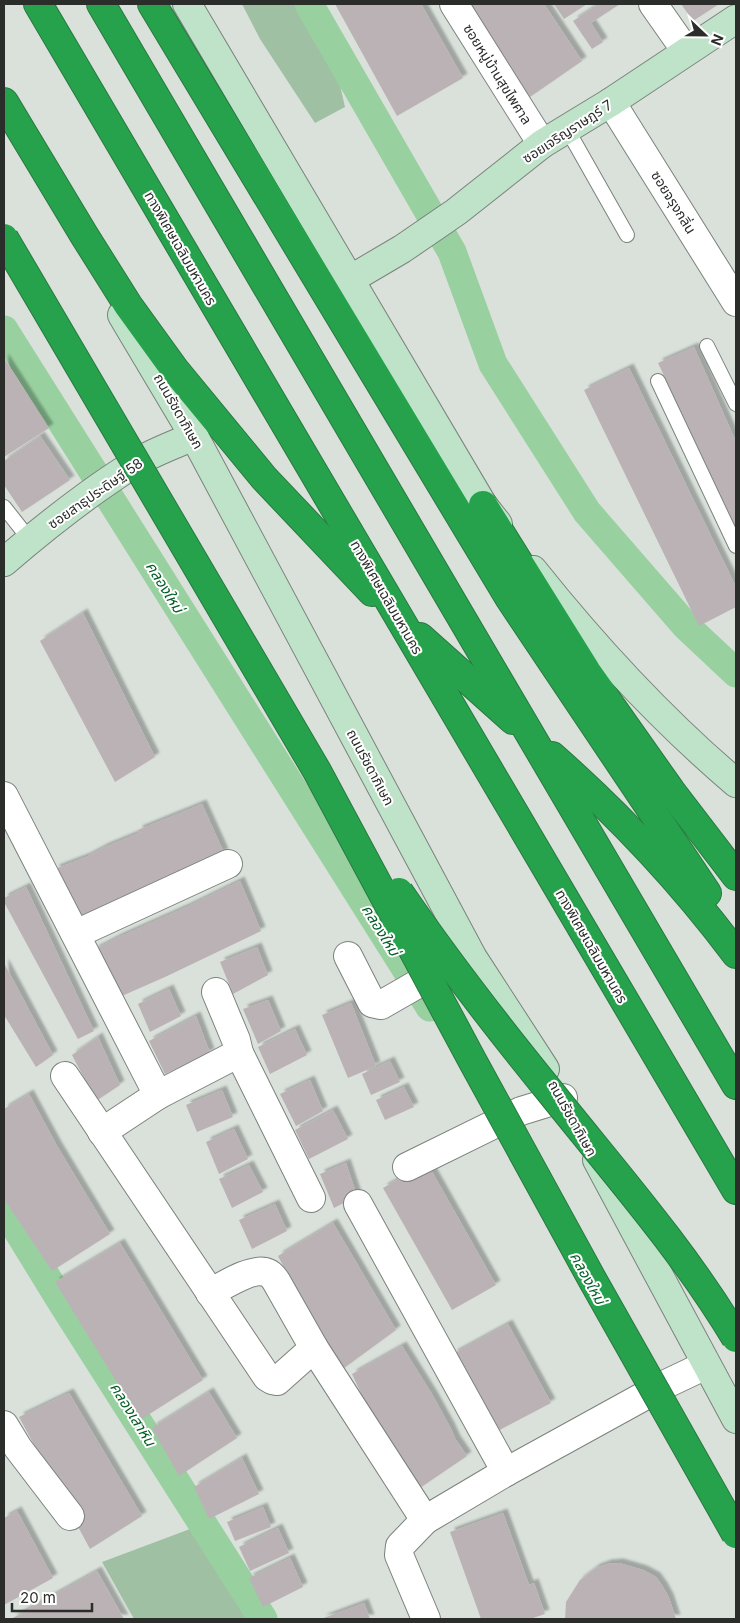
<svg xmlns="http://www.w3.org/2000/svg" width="740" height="1623" font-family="Inter,'Noto Sans Thai',sans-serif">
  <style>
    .green { fill: #9fc0a3 }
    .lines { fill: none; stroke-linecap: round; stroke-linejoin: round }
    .canal { stroke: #98d0a0; stroke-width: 29 }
    .building { fill: #bbb2b5; filter: url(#shadow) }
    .lane-casing { stroke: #7b827c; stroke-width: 16 }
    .street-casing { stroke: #7b827c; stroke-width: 30 }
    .secondary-casing { stroke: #7b827c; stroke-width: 30 }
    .highway-casing { stroke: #287940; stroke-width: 30 }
    .lane { stroke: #fff; stroke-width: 14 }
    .street { stroke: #fff; stroke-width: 28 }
    .secondary { stroke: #bee3c9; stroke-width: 28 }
    .highway { stroke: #27a24c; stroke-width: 28 }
    .highway-bridge-casing { stroke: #287940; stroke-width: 30; stroke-linecap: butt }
    .highway-bridge { stroke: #27a24c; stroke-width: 28 }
    .labels { text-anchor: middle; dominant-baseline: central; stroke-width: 4; stroke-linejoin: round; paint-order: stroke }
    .street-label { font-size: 14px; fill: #2a2d2a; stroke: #fff }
    .water-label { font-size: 15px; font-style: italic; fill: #035e25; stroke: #fff }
  </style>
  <defs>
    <filter id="shadow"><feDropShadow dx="4.5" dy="-4.5" stdDeviation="1" flood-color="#0004"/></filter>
  </defs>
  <rect width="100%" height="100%" fill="#dae1db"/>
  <g class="green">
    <polygon points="242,4 294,4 340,85 345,107 315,123 260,39"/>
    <polygon points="198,1526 255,1619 134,1619 102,1562"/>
  </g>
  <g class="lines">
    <g class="canal">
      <polyline points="309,4 452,252 493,364 587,512 686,626 736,673"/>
      <polyline points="4,330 430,1007"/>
      <polyline points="4,1208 61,1301 263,1619"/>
    </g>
  </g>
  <g class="building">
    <polygon points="335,4 421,4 463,78 397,116"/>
    <polygon points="469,4 544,4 582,61 530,97 474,15"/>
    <polygon points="554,4 587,4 564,19"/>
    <polygon points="599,4 620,4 591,23 603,42 592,49 573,21"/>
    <polygon points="681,4 719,4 693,21"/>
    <polygon points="694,347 736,442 736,528 658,363"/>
    <polygon points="4,358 49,428 4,457"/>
    <polygon points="629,368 736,587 736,607 699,626 584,390"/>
    <polygon points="40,436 70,480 22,512 4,485 4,461"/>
    <polygon points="83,613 155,757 115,782 40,641"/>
    <polygon points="202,804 224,853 73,924 55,869 86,857 105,847 139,833 138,830"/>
    <polygon points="240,881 261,931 165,977 115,999 94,950 119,937 187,907"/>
    <polygon points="26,887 94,1031 78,1039 4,902 4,898"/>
    <polygon points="257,947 268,975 233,994 220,962"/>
    <polygon points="4,963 53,1055 36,1067 4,1015"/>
    <polygon points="169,989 181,1016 150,1032 138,1004"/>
    <polygon points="268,1000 281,1031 258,1044 243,1009"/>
    <polygon points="351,1003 376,1066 348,1078 322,1015"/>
    <polygon points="196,1016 210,1053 165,1074 149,1041"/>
    <polygon points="295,1029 307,1055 270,1074 258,1047"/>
    <polygon points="98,1037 120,1085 96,1101 72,1055"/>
    <polygon points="390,1061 400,1082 371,1095 362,1074"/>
    <polygon points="310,1080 323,1111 296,1126 280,1094"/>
    <polygon points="404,1087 414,1107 385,1120 376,1100"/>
    <polygon points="222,1090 233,1117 197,1132 186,1105"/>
    <polygon points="29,1094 57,1146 110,1234 52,1271 4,1199 4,1109"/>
    <polygon points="333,1110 348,1139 309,1159 295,1130"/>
    <polygon points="234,1129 248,1159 219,1174 206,1142"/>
    <polygon points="346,1163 357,1196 334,1208 320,1174"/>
    <polygon points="427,1163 496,1285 452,1310 383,1188"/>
    <polygon points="249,1165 263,1192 232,1208 219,1179"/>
    <polygon points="275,1204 287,1231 252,1249 239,1220"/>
    <polygon points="333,1223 396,1330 340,1371 307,1313 278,1256"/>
    <polygon points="120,1243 203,1380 140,1420 55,1282"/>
    <polygon points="508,1324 551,1403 492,1434 453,1354"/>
    <polygon points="402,1346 433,1396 450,1427 456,1440 467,1456 414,1492 371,1415 352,1374"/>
    <polygon points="209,1392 237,1438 179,1476 152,1428"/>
    <polygon points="69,1393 142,1516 90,1549 19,1417"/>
    <polygon points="242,1458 259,1494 209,1519 194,1487"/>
    <polygon points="263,1507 271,1527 235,1541 227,1522"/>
    <polygon points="17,1511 53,1578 4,1605 4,1518"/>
    <polygon points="503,1513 529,1585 534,1583 545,1614 530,1619 481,1619 450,1532"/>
    <polygon points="278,1528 289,1553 250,1571 239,1547"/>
    <polygon points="290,1558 303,1587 263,1607 249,1578"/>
    <polygon points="619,1563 643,1570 656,1577 663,1587 669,1598 676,1619 565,1619 566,1602 580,1580 596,1568 607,1564"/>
    <polygon points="97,1571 124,1619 11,1619"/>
    <polygon points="364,1603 370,1619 321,1619"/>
  </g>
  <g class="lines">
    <g class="lane-casing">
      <g id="lane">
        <polyline points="567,129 627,235"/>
        <polyline points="707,346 736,404"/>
        <polyline points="658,381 736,546"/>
        <polyline points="4,507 30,540"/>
      </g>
    </g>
    <g class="street-casing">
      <g id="street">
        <polyline points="454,4 542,144"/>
        <polyline points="653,4 686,51"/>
        <polyline points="611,102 736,302"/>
        <polyline points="4,796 158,1095 239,1053 311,1198"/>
        <polyline points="76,934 228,864"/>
        <polyline points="348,956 372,1003 381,1005 421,982 450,968"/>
        <polyline points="216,992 236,1040 239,1053"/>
        <polyline points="65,1076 267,1377 272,1380 277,1381 314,1348"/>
        <polyline points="102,1132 158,1095"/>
        <polyline points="407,1167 521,1111 563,1098"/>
        <polyline points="358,1204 506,1472"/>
        <path d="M210 1293C223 1286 254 1266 268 1273 271 1274 274 1278 276 1281L314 1348 425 1520"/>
        <polyline points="4,1425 18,1448 70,1516"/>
        <polyline points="426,1619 399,1555 400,1546 425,1520 506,1472 666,1384 706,1365"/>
      </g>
    </g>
    <g class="secondary-casing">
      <g id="secondary">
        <polyline points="187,4 483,505 498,524"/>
        <polyline points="351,279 402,249 456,212 542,144 611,102 736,19"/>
        <polyline points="122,315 194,436 473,958 545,1069"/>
        <path d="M4 562C46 526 91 490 139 461 156 451 176 444 194 436"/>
        <path d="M533 570C592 644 663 721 736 783"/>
        <polyline points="597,1160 736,1419"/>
      </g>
    </g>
    <g class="highway-casing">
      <g id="highway">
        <polyline points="38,4 736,1190"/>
        <polyline points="101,4 736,1085"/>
        <polyline points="152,4 510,599 707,893"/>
        <polyline points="4,102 84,235 128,305 175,370 264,478 372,592"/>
        <polyline points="483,505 587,672 671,791 736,876"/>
        <polyline points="420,637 513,720"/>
        <path d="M552 756C620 816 682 882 736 954"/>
      </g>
    </g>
    <use href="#lane" class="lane"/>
    <use href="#street" class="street"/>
    <use href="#secondary" class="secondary"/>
    <use href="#highway" class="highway"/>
    <g class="highway-bridge-casing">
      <g id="highway-bridge">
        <polyline points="4,238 317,771 472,1060 592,1279 736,1534"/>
        <path d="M399 892C447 962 499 1029 552 1094 616 1174 683 1250 736 1338"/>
      </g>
    </g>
    <use href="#highway-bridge" class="highway-bridge"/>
  </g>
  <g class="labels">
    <g class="street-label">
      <text transform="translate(498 74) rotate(58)">ซอยหมู่บ้านสุขไพศาล</text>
      <text transform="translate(567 131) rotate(-33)">ซอยเจริญราษฎร์ 7</text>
      <text transform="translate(674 202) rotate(58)">ซอยจรุงกลิ่น</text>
      <text transform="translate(181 248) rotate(60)">ทางพิเศษเฉลิมมหานคร</text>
      <text transform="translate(179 411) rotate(60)">ถนนรัชดาภิเษก</text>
      <text transform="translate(95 493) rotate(-35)">ซอยสาธุประดิษฐ์ 58</text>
      <text transform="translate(387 597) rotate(60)">ทางพิเศษเฉลิมมหานคร</text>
      <text transform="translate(371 767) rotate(62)">ถนนรัชดาภิเษก</text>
      <text transform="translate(592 946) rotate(60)">ทางพิเศษเฉลิมมหานคร</text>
      <text transform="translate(573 1118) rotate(61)">ถนนรัชดาภิเษก</text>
    </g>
    <g class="water-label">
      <text transform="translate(165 587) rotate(58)">คลองใหม่</text>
      <text transform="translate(381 930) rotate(58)">คลองใหม่</text>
      <text transform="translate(588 1278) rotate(61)">คลองใหม่</text>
      <text transform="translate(133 1414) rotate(58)">คลองเสาหิน</text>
    </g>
  </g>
  <rect width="740" height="1623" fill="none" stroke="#2a2d2a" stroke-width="10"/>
  <g transform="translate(705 35) rotate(112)" stroke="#ffffff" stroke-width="4" paint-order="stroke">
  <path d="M0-4L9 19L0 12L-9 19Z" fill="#2a2d2a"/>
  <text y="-8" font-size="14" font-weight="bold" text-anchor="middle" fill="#2a2d2a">N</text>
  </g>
  <path d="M12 1603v8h80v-8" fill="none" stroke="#2a2d2a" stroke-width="2.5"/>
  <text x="20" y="1603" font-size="15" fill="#2a2d2a" stroke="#ffffff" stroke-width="4" paint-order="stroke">20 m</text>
</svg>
